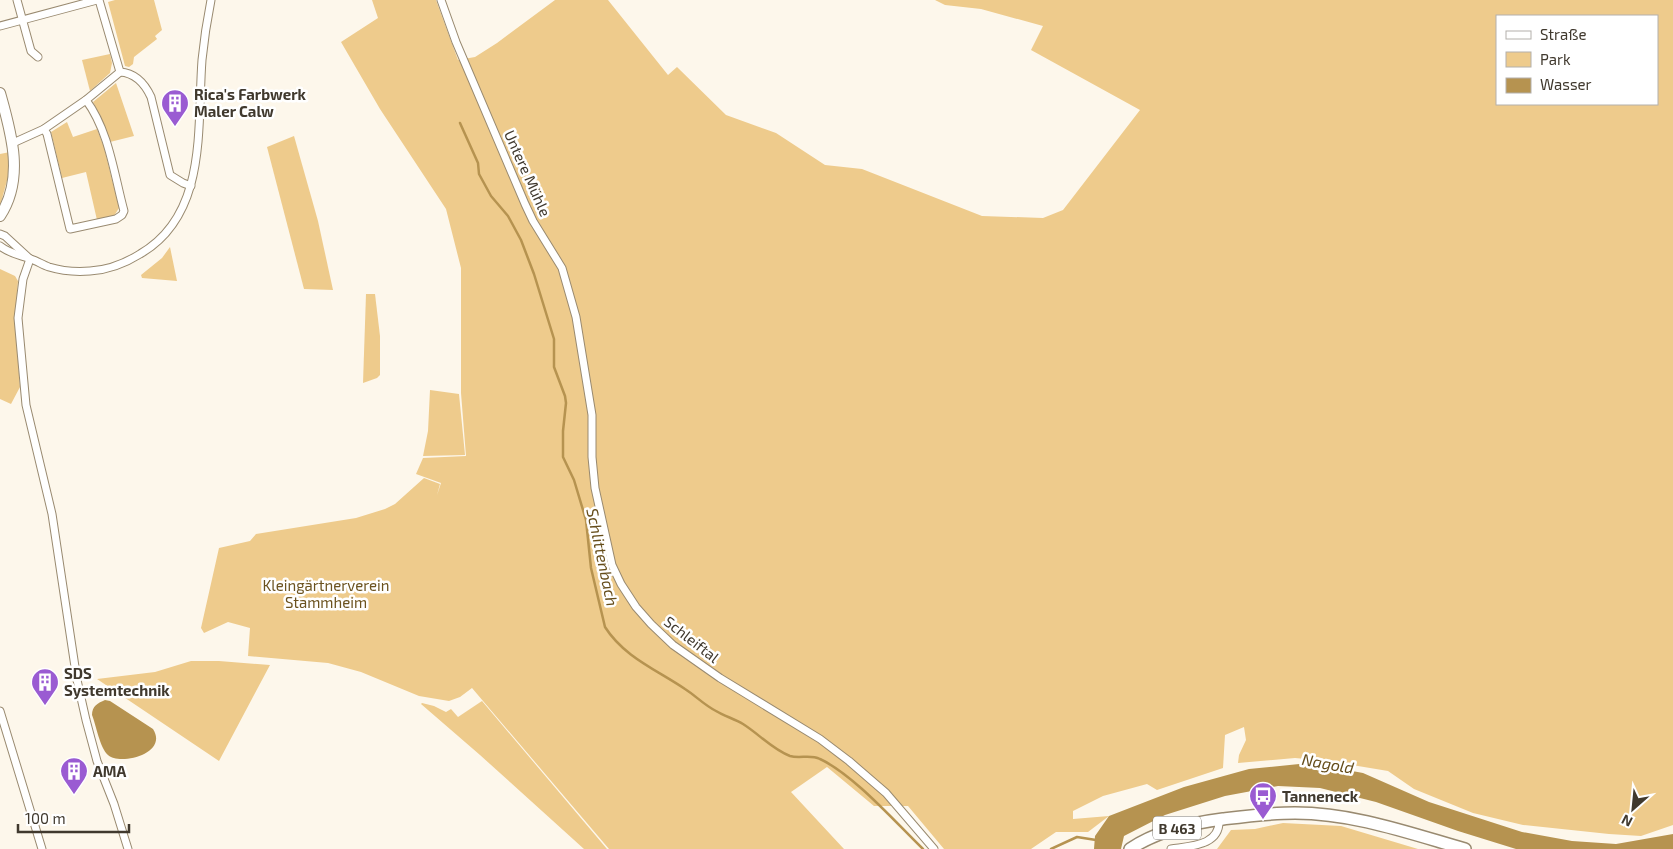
<svg xmlns="http://www.w3.org/2000/svg" width="1673" height="849" font-family="'Exo 2',sans-serif">
  <style>
    .green { fill: #eecb8c; fill-rule: evenodd }
    .water { fill: #b69350 }
    .lines { fill: none; stroke-linecap: round; stroke-linejoin: round }
    .stream { stroke: #b69350; stroke-width: 2.5 }
    .street-casing { stroke: #998a70; stroke-width: 9 }
    .secondary-casing { stroke: #998a70; stroke-width: 12 }
    .primary-casing { stroke: #998a70; stroke-width: 14 }
    .street { stroke: #fff; stroke-width: 7 }
    .secondary { stroke: #fff; stroke-width: 10 }
    .primary { stroke: #fff; stroke-width: 11 }
    .labels { text-anchor: middle; dominant-baseline: central; stroke-width: 5; stroke-linejoin: round; paint-order: stroke }
    .shield { fill: #fff; stroke: #79746d; stroke-width: 1 }
    .shield-label { font-size: 14px; font-weight: bold; fill: #40392e }
    .poi-label { font-size: 15px; font-weight: bold; fill: #40392e; stroke: #fff; text-anchor: start }
    .street-label { font-size: 15px; fill: #40392e; stroke: #fff }
    .park-label { font-size: 15px; fill: #6b521f; stroke: #fff }
    .water-label { font-size: 16px; font-style: italic; fill: #654c19; stroke: #fff }
  </style>
  <rect width="100%" height="100%" fill="#fdf7eb"/>
  <g class="green">
    <polygon points="115,0 154,0 162,30 155,36 157,39 134,57 133,64 129,67 125,66 108,2"/>
    <path d="M372 0H436L458 60 475 57 497 43 555 0H608L668 75 677 67 726 115 776 133 825 165 862 169 982 216 1043 218 1063 210 1140 110 1031 50 1043 26 981 9 945 5 935 0H1673V825L1641 836 1609 834 1523 825 1473 813 1414 789 1388 771 1328 761 1295 758 1238 763 1239 755 1246 740 1244 727 1225 735 1223 768 1157 790 1147 784 1103 796 1073 811V819L1109 816 1088 832H1056L1031 849H944L908 806H874L827 767 791 792 844 849H609L472 688 460 697 449 701 419 696 361 672 328 663 248 656 250 628 228 622 204 633 201 628 219 548 250 541 256 534 356 518 385 509 395 504 424 478 440 484 437 495 441 483 416 474 423 458 466 456 461 393V268L446 209 380 109 341 42 378 18ZM1497 16H1657V104H1497Z"/>
    <polygon points="110,54 112,63 110,73 90,91 82,60"/>
    <polygon points="116,83 134,136 110,142 100,115 93,102"/>
    <polygon points="67,122 73,137 97,129 104,147 119,208 114,216 97,220 86,172 62,178 51,132"/>
    <polygon points="294,136 318,221 333,290 304,289 267,147"/>
    <polygon points="10,152 8,177 0,206 0,154"/>
    <polygon points="170,247 177,281 142,278 141,275 162,258"/>
    <polygon points="0,269 15,276 18,281 15,319 20,387 11,404 0,399"/>
    <polygon points="366,294 375,294 380,336 380,375 377,378 363,383"/>
    <polygon points="430,390 459,394 465,455 423,456 428,431"/>
    <polygon points="191,661 219,661 270,665 219,761 97,679 155,672"/>
    <polygon points="482,701 607,849 584,849 480,755 421,704 422,703 434,706 446,712 451,709 458,717"/>
    <polygon points="1283,823 1341,826 1418,849 1217,849 1231,830 1255,829"/>
  </g>
  <g class="water">
    <path d="M105 700 110 701 153 729C169 754 119 766 108 755 100 748 96 725 92 715 92 706 98 703 105 700Z"/>
    <polygon points="1309,763 1363,773 1429,802 1522,832 1572,841 1616,844 1673,834 1673,849 1516,849 1458,831 1376,802 1320,788 1278,786 1225,796 1165,815 1124,836 1121,849 1094,849 1095,836 1109,816 1184,787 1249,769"/>
  </g>
  <g class="lines">
    <g class="stream">
      <path d="M460 123 478 163 479 174 491 196 508 216 521 240 534 274 554 339V367L565 396 566 403 563 431V457L574 480 586 520 591 568 605 627C624 657 657 670 685 689 696 696 704 705 716 711 724 716 735 719 743 724 759 734 773 750 790 756 800 759 810 754 820 759 854 775 895 822 923 849"/>
      <polyline points="1051,849 1077,837 1096,840"/>
    </g>
    <g class="street-casing">
      <g id="street">
        <polyline points="17,0 31,51 38,57"/>
        <polyline points="441,0 456,42 525,204 533,221 562,268 576,317 592,415 592,457 595,488 612,565 621,584 636,607 651,624 673,645 720,678 820,739 849,761 886,793 934,849"/>
        <polyline points="0,26 97,0"/>
        <path d="M120 72C135 73 145 84 151 97L170 175 183 183 191 186"/>
        <path d="M44 129 47 134 70 229 116 219 122 215 124 211C114 174 109 131 86 100"/>
        <polyline points="13,143 44,129 86,100 120,72 99,0"/>
        <polyline points="0,234 5,236 30,259"/>
        <path d="M0 246C10 254 20 255 31 259 37 261 43 265 49 267 62 271 77 272 90 271 109 270 124 264 140 254 208 215 197 127 202 60 204 40 207 20 211 0"/>
        <polyline points="30,259 23,279 18,318 26,405 52,514 77,680 86,720 97,761 114,804 128,849"/>
        <polyline points="0,711 42,849"/>
        <path d="M1171 849C1190 846 1221 846 1219 819"/>
      </g>
    </g>
    <g class="secondary-casing">
      <path id="secondary" d="M0 93C11 132 25 178 0 216"/>
    </g>
    <g class="primary-casing">
      <path id="primary" d="M1130 849C1157 831 1191 823 1223 819 1247 816 1270 813 1295 813 1353 813 1409 833 1465 849"/>
    </g>
    <use href="#street" class="street"/>
    <use href="#secondary" class="secondary"/>
    <use href="#primary" class="primary"/>
  </g>
  <defs>
    <g id="building-pin" transform="scale(1.4375)"><path d="M0 17L-7.5 6A9.5 9.5 0 1 1 7.5 6Z" fill="#9a5bd2" stroke="#fff"/><path d="M-4-6H4V6H1V3H-1V6H-4ZM-2.5-4.3h1.7v1.8h-1.7ZM.8-4.3h1.7v1.8H.8ZM-2.5-1h1.7V.8h-1.7ZM.8-1h1.7V.8H.8Z" fill="#fff"/></g>
    <g id="bus-pin" transform="scale(1.4375)"><path d="M0 17L-7.5 6A9.5 9.5 0 1 1 7.5 6Z" fill="#9a5bd2" stroke="#fff"/><path d="M-5-6H5V4H4V6H2V4H-2V6H-4V4H-5ZM-3.5-4V0h7V-4ZM-3.5 1.2v1.5H-2V1.2ZM2 1.2v1.5H3.5V1.2Z" fill="#fff"/></g>
  </defs>
  <g fill-rule="evenodd">
    <use href="#building-pin" x="175" y="103"/>
    <use href="#building-pin" x="45" y="682"/>
    <use href="#building-pin" x="74" y="771"/>
    <use href="#bus-pin" x="1263" y="796"/>
  </g>
  <g class="labels">
    <rect class="shield" x="1153" y="816.5" width="48" height="23" rx="4"/>
    <g class="shield-label">
      <text x="1177" y="828">B 463</text>
    </g>
    <g class="poi-label">
      <text x="194" y="94">Rica's Farbwerk<tspan x="194" dy="17">Maler Calw</tspan></text>
      <text x="64" y="673">SDS<tspan x="64" dy="17">Systemtechnik</tspan></text>
      <text x="93" y="771">AMA</text>
      <text x="1282" y="796">Tanneneck</text>
    </g>
    <g class="street-label">
      <text transform="translate(528 173) rotate(66)">Untere Mühle</text>
      <text transform="translate(692 639) rotate(38)">Schleiftal</text>
    </g>
    <g class="park-label">
      <text x="326" y="585">Kleingärtnerverein<tspan x="326" dy="17">Stammheim</tspan></text>
    </g>
    <g class="water-label">
      <text transform="translate(603 557) rotate(78)">Schlittenbach</text>
      <text transform="translate(1328 763) rotate(10)">Nagold</text>
    </g>
  </g>
  <rect x="1496" y="15" width="162" height="90" fill="#ffffff" stroke="#b3b0ab"/>
  <rect x="1506" y="31" width="25" height="8" fill="#ffffff" stroke="#b3b0ab"/>
  <text x="1540" y="40" font-size="15" fill="#40392e">Straße</text>
  <rect x="1506" y="52" width="25" height="15" fill="#eecb8c" stroke="#b3b0ab"/>
  <text x="1540" y="65" font-size="15" fill="#40392e">Park</text>
  <rect x="1506" y="78" width="25" height="15" fill="#b69350" stroke="#b3b0ab"/>
  <text x="1540" y="90" font-size="15" fill="#40392e">Wasser</text>
  <g transform="translate(1633 809) rotate(207)" stroke="#ffffff" stroke-width="4" paint-order="stroke">
  <path d="M0-4L9 19L0 12L-9 19Z" fill="#40392e"/>
  <text y="-8" font-size="14" font-weight="bold" text-anchor="middle" fill="#40392e">N</text>
  </g>
  <path d="M18 824v8h111v-8" fill="none" stroke="#40392e" stroke-width="2.5"/>
  <text x="25" y="824" font-size="15" fill="#40392e" stroke="#ffffff" stroke-width="4" paint-order="stroke">100 m</text>
</svg>
